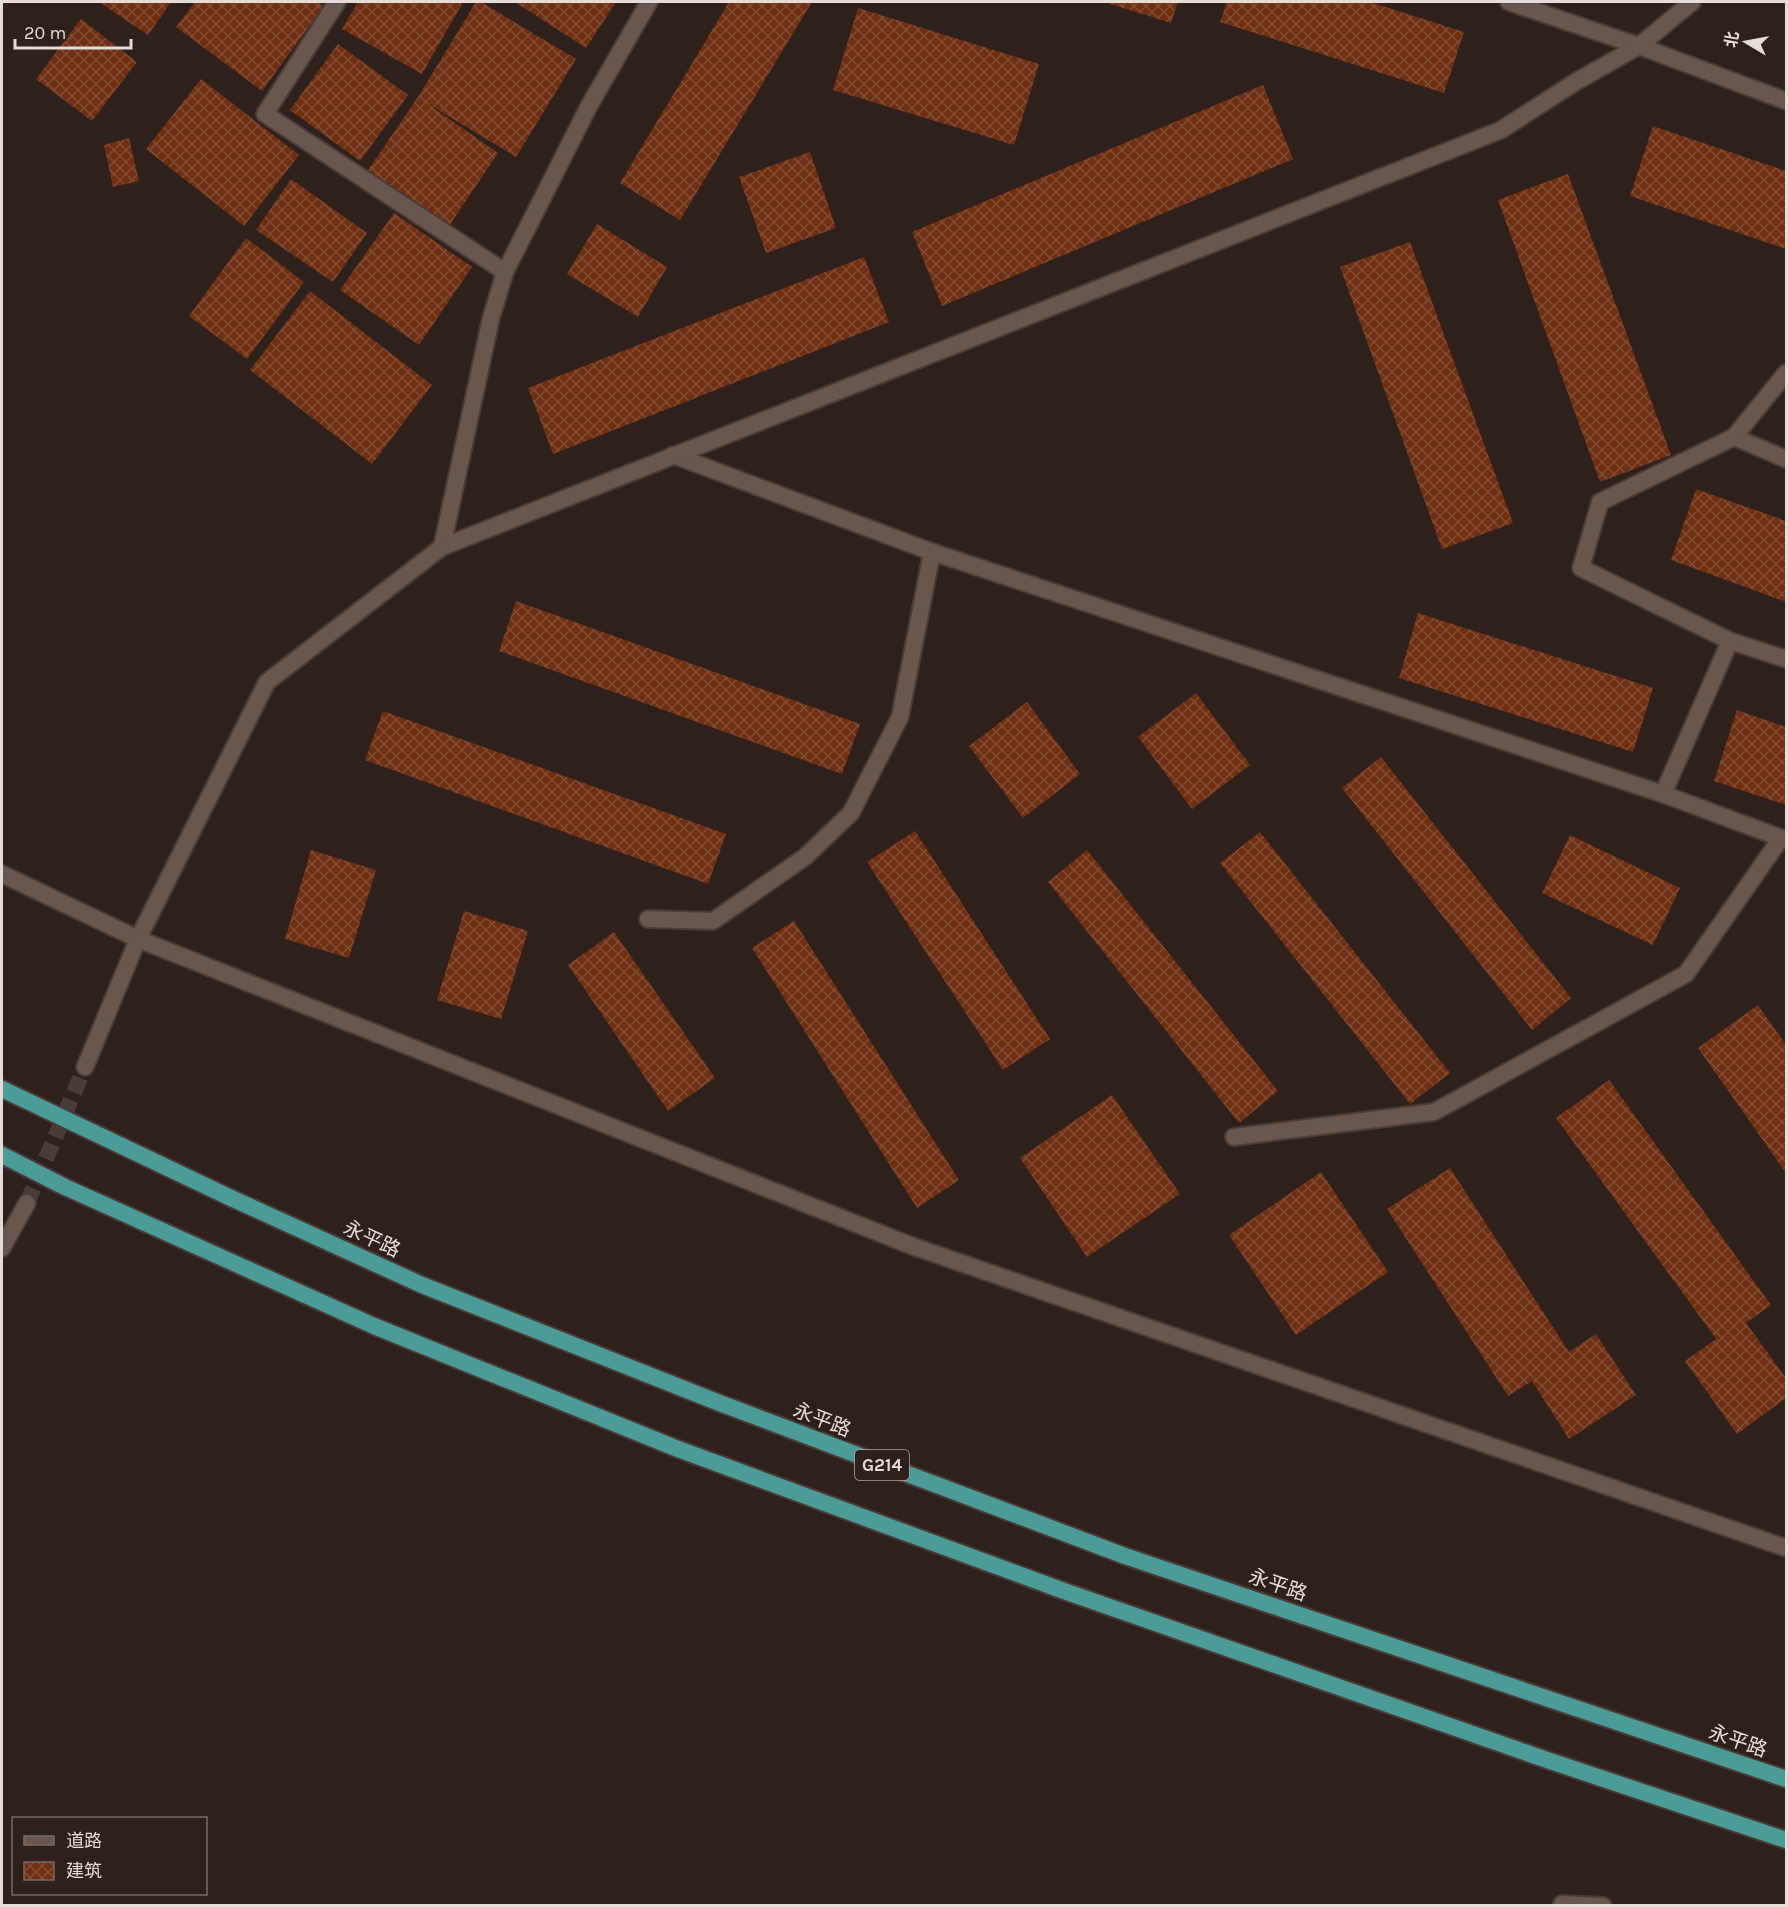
<svg xmlns="http://www.w3.org/2000/svg" width="1788" height="1907" font-family="Karla,'Noto Sans SC',sans-serif">
  <style>
    .building { fill: url(#building-cross-hatch) }
    .lines { fill: none; stroke-linecap: round; stroke-linejoin: round }
    .minor-tunnel { stroke: #4a3c36; stroke-width: 16; stroke-dasharray: 16 8; stroke-linecap: butt }
    .service-casing { stroke: #483c37; stroke-width: 20 }
    .minor-casing { stroke: #483c37; stroke-width: 20 }
    .trunk-casing { stroke: #483c37; stroke-width: 20 }
    .service { stroke: #68564f; stroke-width: 16 }
    .minor { stroke: #68564f; stroke-width: 16 }
    .trunk { stroke: #4b9c97; stroke-width: 16 }
    .labels { text-anchor: middle; dominant-baseline: central; stroke-width: 6; stroke-linejoin: round; paint-order: stroke }
    .shield { fill: #2e201a; stroke: #afa49e; stroke-width: 1.5 }
    .shield-label { font-size: 18px; font-weight: bold; fill: #e6dcd7 }
    .street-label { font-size: 20px; fill: #e6dcd7; stroke: #2e201a }
  </style>
  <defs>
    <pattern id="building-cross-hatch" width="8" height="8" patternUnits="userSpaceOnUse" patternTransform="scale(1.5)"><rect width="8" height="8" fill="#6e2f12"/><path d="M0 0l8 8M0 8l8-8" fill="none" stroke="#834d34"/></pattern>
  </defs>
  <rect width="100%" height="100%" fill="#2e201a"/>
  <g class="building">
    <polygon points="99,2 171,2 148,35"/>
    <polygon points="195,2 318,2 324,6 262,91 176,27"/>
    <polygon points="358,2 463,2 422,74 342,29"/>
    <polygon points="476,2 481,2 576,59 516,157 425,102 498,153 447,229 366,173 418,97"/>
    <polygon points="515,2 616,2 586,48"/>
    <polygon points="729,2 812,2 680,220 620,183"/>
    <polygon points="1104,2 1178,2 1171,23"/>
    <polygon points="1227,2 1370,2 1464,32 1444,93 1220,22"/>
    <polygon points="858,8 1039,64 1014,145 833,90"/>
    <polygon points="81,19 137,62 92,121 36,79"/>
    <polygon points="338,44 408,95 360,161 290,110"/>
    <polygon points="201,79 299,155 244,226 146,149"/>
    <polygon points="1263,85 1293,159 942,306 912,232"/>
    <polygon points="1653,126 1786,171 1786,249 1630,196"/>
    <polygon points="129,138 139,181 113,187 104,145"/>
    <polygon points="810,152 836,228 766,253 739,177"/>
    <polygon points="1568,174 1671,455 1600,482 1498,200"/>
    <polygon points="291,179 367,233 333,282 256,230"/>
    <polygon points="394,213 472,267 419,345 340,290"/>
    <polygon points="597,224 667,267 638,317 567,274"/>
    <polygon points="246,238 304,282 247,359 189,316"/>
    <polygon points="1410,242 1513,523 1442,549 1340,267"/>
    <polygon points="864,257 889,322 553,454 528,388"/>
    <polygon points="310,291 432,385 372,464 250,370"/>
    <polygon points="1696,489 1786,521 1786,602 1671,560"/>
    <polygon points="516,601 860,724 842,774 499,651"/>
    <polygon points="1418,613 1653,688 1633,752 1399,678"/>
    <polygon points="1196,693 1250,765 1192,809 1138,737"/>
    <polygon points="1027,702 1080,774 1023,818 969,746"/>
    <polygon points="1737,710 1786,727 1786,805 1714,781"/>
    <polygon points="383,711 726,834 708,884 365,760"/>
    <polygon points="1381,757 1571,998 1532,1030 1342,788"/>
    <polygon points="915,831 1050,1039 1003,1070 867,862"/>
    <polygon points="1260,832 1450,1073 1410,1104 1220,863"/>
    <polygon points="1570,835 1680,888 1653,945 1542,893"/>
    <polygon points="311,850 376,870 349,958 285,939"/>
    <polygon points="1087,850 1278,1091 1239,1123 1048,882"/>
    <polygon points="464,911 528,931 501,1019 437,1000"/>
    <polygon points="794,921 959,1180 917,1208 752,948"/>
    <polygon points="614,932 715,1078 668,1111 568,965"/>
    <polygon points="1758,1005 1786,1045 1786,1173 1698,1048"/>
    <polygon points="1609,1080 1771,1305 1746,1323 1786,1378 1786,1398 1737,1434 1685,1361 1716,1339 1556,1118"/>
    <polygon points="1112,1095 1180,1194 1087,1257 1020,1158"/>
    <polygon points="1450,1168 1569,1352 1596,1334 1636,1395 1569,1439 1532,1381 1508,1396 1387,1209"/>
    <polygon points="1321,1172 1388,1272 1296,1335 1229,1235"/>
  </g>
  <g class="lines">
    <polyline class="minor-tunnel" points="27,1203 85,1067"/>
    <g class="service-casing">
      <g id="service">
        <polyline points="337,2 265,114 505,272"/>
        <polyline points="1639,46 1786,101"/>
        <polyline points="1734,437 1786,459"/>
        <polyline points="1730,641 1786,659"/>
        <polyline points="1663,794 1730,641 1581,568 1600,502 1734,437 1786,373"/>
        <polyline points="648,919 713,921 805,857 851,813 900,717 932,552"/>
        <polyline points="1234,1137 1434,1112 1686,974 1781,838"/>
      </g>
    </g>
    <g class="minor-casing">
      <g id="minor">
        <polyline points="1509,2 1639,46"/>
        <polyline points="673,455 932,552 1663,794 1786,840"/>
        <polyline points="442,547 491,318 505,272 589,106 649,2"/>
        <polyline points="2,874 138,939 267,682 442,547 1501,130 1577,81 1639,46 1692,2"/>
        <polyline points="85,1067 138,939 912,1246 1786,1548"/>
        <polyline points="2,1248 27,1203"/>
        <polyline points="1562,1904 1603,1906"/>
      </g>
    </g>
    <g class="trunk-casing">
      <g id="trunk">
        <polyline points="2,1089 231,1198 422,1285 717,1402 1125,1556 1786,1779"/>
        <polyline points="2,1155 65,1187 374,1326 678,1449 1064,1591 1550,1761 1786,1840"/>
      </g>
    </g>
    <use href="#service" class="service"/>
    <use href="#minor" class="minor"/>
    <use href="#trunk" class="trunk"/>
  </g>
  <g class="labels">
    <rect class="shield" x="855" y="1450" width="54" height="30" rx="4.5"/>
    <g class="shield-label">
      <text x="882" y="1465">G214</text>
    </g>
    <g class="street-label">
      <text transform="translate(372 1239) rotate(25)">永平路</text>
      <text transform="translate(822 1420) rotate(21)">永平路</text>
      <text transform="translate(1278 1585) rotate(19)">永平路</text>
      <text transform="translate(1738 1741) rotate(19)">永平路</text>
    </g>
  </g>
  <rect width="1788" height="1907" fill="none" stroke="#e6dcd7" stroke-width="6"/>
  <rect x="12" y="1817" width="195" height="78" fill="#2e201a" stroke="#786b66" stroke-width="1.5"/>
  <rect x="24" y="1836" width="30" height="9" fill="#68564f" stroke="#786b66" stroke-width="1.5"/>
  <text x="66" y="1847" font-size="18" fill="#e6dcd7">道路</text>
  <rect x="24" y="1862" width="30" height="18" fill="url(#building-cross-hatch)" stroke="#786b66" stroke-width="1.5"/>
  <text x="66" y="1877" font-size="18" fill="#e6dcd7">建筑</text>
  <g transform="translate(1746 42) rotate(280)" stroke="#2e201a" stroke-width="4.5" paint-order="stroke">
  <path d="M0-4.5L10 22L0 15L-10 22Z" fill="#e6dcd7"/>
  <text y="-9" font-size="16" font-weight="bold" text-anchor="middle" fill="#e6dcd7">北</text>
  </g>
  <path d="M15 39v9h116v-9" fill="none" stroke="#e6dcd7" stroke-width="3"/>
  <text x="24" y="39" font-size="18" fill="#e6dcd7" stroke="#2e201a" stroke-width="4.5" paint-order="stroke">20 m</text>
</svg>
